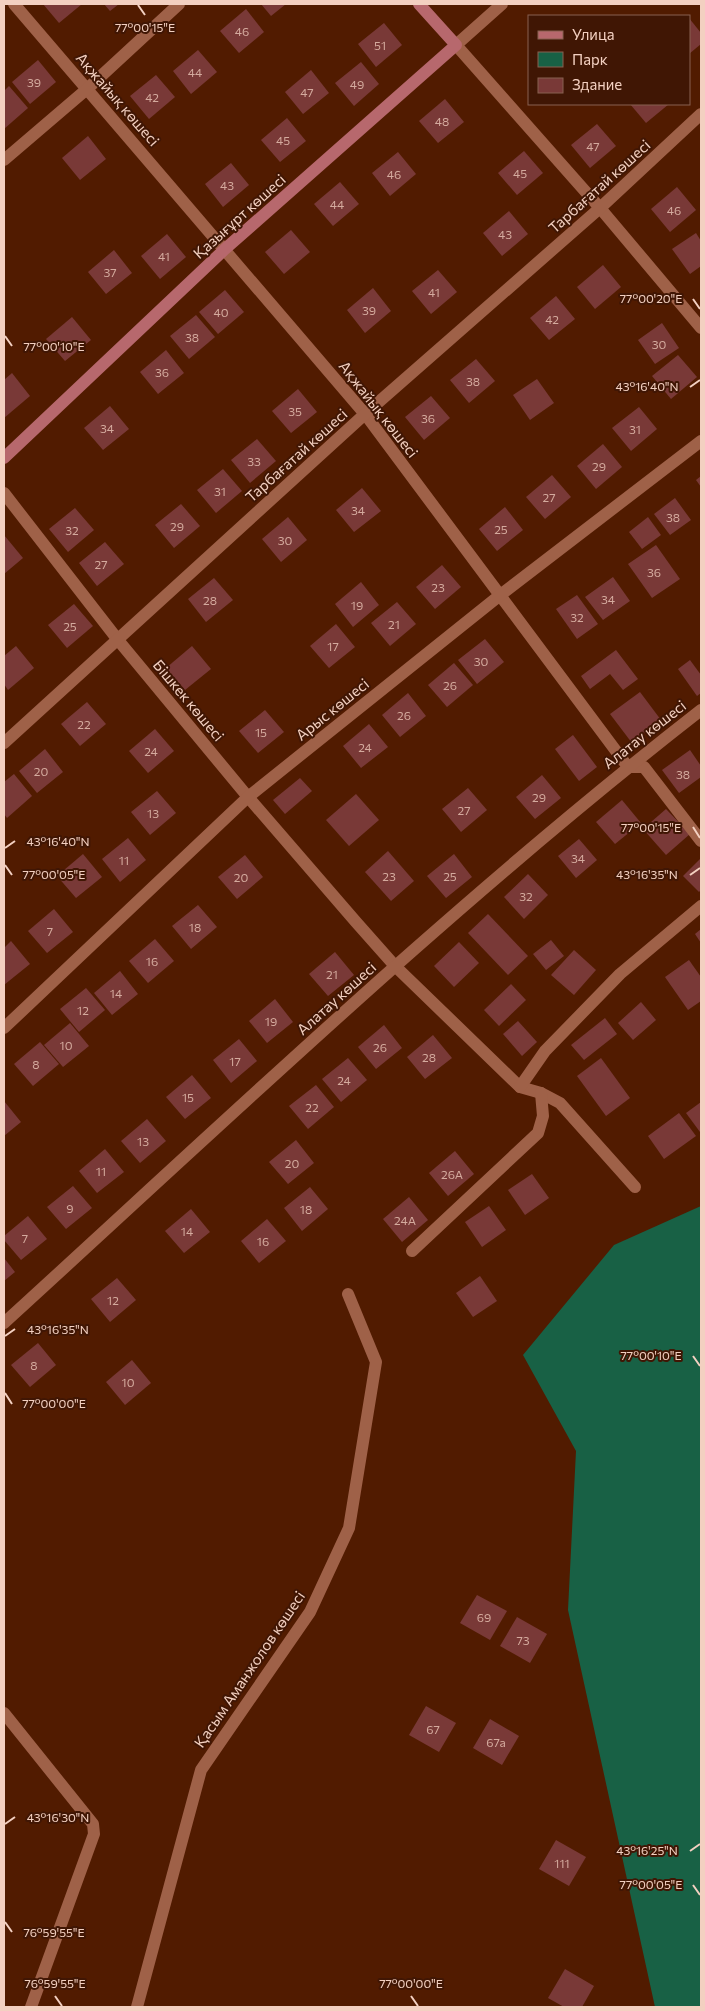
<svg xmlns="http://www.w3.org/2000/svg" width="705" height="2011" font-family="Commissioner,sans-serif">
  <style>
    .green { fill: #186145 }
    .building { fill: #793937 }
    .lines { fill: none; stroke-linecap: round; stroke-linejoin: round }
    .street { stroke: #9f6148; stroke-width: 12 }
    .secondary { stroke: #b7686d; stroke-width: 12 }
    .ticks { fill: none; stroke: #f3d0c1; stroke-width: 2 }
    .labels { text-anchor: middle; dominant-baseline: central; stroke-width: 4; stroke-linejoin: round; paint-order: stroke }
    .number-label { font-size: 12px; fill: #d4aa9e }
    .street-label { font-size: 15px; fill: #f3d0c1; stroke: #401604 }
    .ticks-label { font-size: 12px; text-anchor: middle; fill: #f3d0c1; stroke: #401604; stroke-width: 4; stroke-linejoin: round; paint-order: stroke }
  </style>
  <rect width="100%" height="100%" fill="#511b00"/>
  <polygon class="green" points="701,1206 701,2007 655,2007 568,1610 576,1451 523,1355 614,1245"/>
  <g class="building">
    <polygon points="43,4 82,4 59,23"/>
    <polygon points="104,4 119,4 110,11"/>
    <polygon points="261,4 286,4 271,16"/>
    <polygon points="246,9 264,32 239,53 220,31"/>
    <polygon points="689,18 701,33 701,44 689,54"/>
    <polygon points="384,23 402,45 376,67 358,44"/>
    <polygon points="198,50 217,72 191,94 173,71"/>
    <polygon points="38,60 56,82 30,104 12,82"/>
    <polygon points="361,62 379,84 354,106 335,83"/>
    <polygon points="311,70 329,93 303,114 285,92"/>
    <polygon points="156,75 175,97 149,119 130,96"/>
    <polygon points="9,86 28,108 4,129 4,91"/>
    <polygon points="445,99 464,122 438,143 419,121"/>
    <polygon points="630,104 669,104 646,123"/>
    <polygon points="287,118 306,141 280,162 261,140"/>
    <polygon points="597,124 616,146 590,168 571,145"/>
    <polygon points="88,136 106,159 80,180 62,158"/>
    <polygon points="524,151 543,173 517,195 498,173"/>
    <polygon points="398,152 416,174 390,196 372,173"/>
    <polygon points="231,163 249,185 223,207 205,184"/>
    <polygon points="340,182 359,204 333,226 314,204"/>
    <polygon points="677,187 696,210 670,232 651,209"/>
    <polygon points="509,211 528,234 502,256 483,233"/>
    <polygon points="291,230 310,252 284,274 265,252"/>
    <polygon points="696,233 701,241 701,266 690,274 672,249"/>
    <polygon points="167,234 186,257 160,279 141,256"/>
    <polygon points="114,250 132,273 106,294 88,272"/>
    <polygon points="603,265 621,287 595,309 577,287"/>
    <polygon points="438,270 457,292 431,314 412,291"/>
    <polygon points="373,288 391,311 365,333 347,310"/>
    <polygon points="225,290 244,312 218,334 199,312"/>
    <polygon points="556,296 575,319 549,340 530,318"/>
    <polygon points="196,315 215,337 189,359 170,336"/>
    <polygon points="72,317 91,340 65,361 46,339"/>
    <polygon points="662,323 679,348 655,364 638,340"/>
    <polygon points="166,350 184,373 158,394 140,372"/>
    <polygon points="678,355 697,377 671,399 652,376"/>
    <polygon points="476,359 495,381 469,403 450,380"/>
    <polygon points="12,373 30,396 4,418 4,380"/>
    <polygon points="537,379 554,403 530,420 513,395"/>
    <polygon points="298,389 317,412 291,433 272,411"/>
    <polygon points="431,396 450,418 424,440 405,417"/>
    <polygon points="110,406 129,429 103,450 84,428"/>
    <polygon points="639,407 657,429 631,451 612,428"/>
    <polygon points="257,439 276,461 250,483 231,460"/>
    <polygon points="603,444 622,467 596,489 577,466"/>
    <polygon points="223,469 242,491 216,513 197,490"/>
    <polygon points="552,475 571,497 545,519 526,497"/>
    <polygon points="701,476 701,487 696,480"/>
    <polygon points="362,488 381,511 354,532 336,510"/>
    <polygon points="675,498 691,520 670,535 654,514"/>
    <polygon points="181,504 200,526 174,548 155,525"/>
    <polygon points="505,507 523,530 497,551 479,529"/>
    <polygon points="75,508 94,530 68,552 49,529"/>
    <polygon points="288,517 307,540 281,562 262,539"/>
    <polygon points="648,517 661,535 642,549 629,532"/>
    <polygon points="4,535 23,558 4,574"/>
    <polygon points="105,542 124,564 97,586 79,563"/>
    <polygon points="656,545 680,579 652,598 628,564"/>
    <polygon points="442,565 461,587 435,609 416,587"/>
    <polygon points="613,577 630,601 603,620 585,597"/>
    <polygon points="214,578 233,600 206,622 188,599"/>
    <polygon points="361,582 379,605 353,627 335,604"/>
    <polygon points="577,595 598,624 577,639 556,609"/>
    <polygon points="397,602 416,624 390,646 371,623"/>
    <polygon points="74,604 93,626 67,648 48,625"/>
    <polygon points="336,624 355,647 329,668 310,646"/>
    <polygon points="485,639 504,662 477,684 458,660"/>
    <polygon points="16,646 34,668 8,690 4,684 4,656"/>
    <polygon points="192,646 211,669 185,690 166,668"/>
    <polygon points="616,650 638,679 623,690 610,674 590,689 581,676"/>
    <polygon points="690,660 701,675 701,693 697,696 678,669"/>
    <polygon points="454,663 473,685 447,707 428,685"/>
    <polygon points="640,692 661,720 632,743 610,714"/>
    <polygon points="408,693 426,716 400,737 382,715"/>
    <polygon points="87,702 106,724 80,746 61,724"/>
    <polygon points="265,710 284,732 258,753 239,731"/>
    <polygon points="369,724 388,747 361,768 343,746"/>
    <polygon points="155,729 174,751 148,773 129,751"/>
    <polygon points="573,735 597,767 579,781 555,749"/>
    <polygon points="45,749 63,772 37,793 19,771"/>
    <polygon points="690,750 701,766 701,777 679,793 662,770"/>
    <polygon points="14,774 32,796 7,818 4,814 4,782"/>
    <polygon points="542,775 561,798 535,819 516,797"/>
    <polygon points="300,778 312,791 285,814 273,800"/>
    <polygon points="468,788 487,810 461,832 442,809"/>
    <polygon points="157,791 176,813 150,835 131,812"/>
    <polygon points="356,794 379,820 349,846 326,820"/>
    <polygon points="622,800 641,823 615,844 596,822"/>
    <polygon points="666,809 690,834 666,855 643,829"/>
    <polygon points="128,838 146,860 120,882 102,859"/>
    <polygon points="579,839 597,860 576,878 558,856"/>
    <polygon points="388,851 414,881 391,901 365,872"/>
    <polygon points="83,854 102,877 76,898 57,876"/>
    <polygon points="454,854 472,877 446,898 427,876"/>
    <polygon points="245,855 263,877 237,899 218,877"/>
    <polygon points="701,858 701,890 699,892 683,876"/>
    <polygon points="528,874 548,895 524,919 504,897"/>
    <polygon points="198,905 217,927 191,949 172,926"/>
    <polygon points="54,909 73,932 47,953 28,931"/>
    <polygon points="488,914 528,956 508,975 468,933"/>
    <polygon points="701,929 701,943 695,934"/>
    <polygon points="155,939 174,961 148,983 129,961"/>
    <polygon points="551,940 564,956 546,970 533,954"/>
    <polygon points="11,941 30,964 4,985 4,948"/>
    <polygon points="459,942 479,963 454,987 434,966"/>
    <polygon points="574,950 596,970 574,995 551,975"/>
    <polygon points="335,952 354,975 328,996 309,974"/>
    <polygon points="689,960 701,977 701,1001 688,1010 665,977"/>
    <polygon points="120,971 138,994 112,1015 94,993"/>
    <polygon points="511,984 526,1000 499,1026 484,1010"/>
    <polygon points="86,988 105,1010 79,1032 60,1009"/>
    <polygon points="275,999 293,1022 267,1043 249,1021"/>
    <polygon points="641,1002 656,1020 633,1040 618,1023"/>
    <polygon points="605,1018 617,1034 584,1060 571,1045"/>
    <polygon points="518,1021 537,1042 522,1056 503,1034"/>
    <polygon points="70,1023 89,1046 63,1067 44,1045"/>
    <polygon points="384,1025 402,1048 376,1069 358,1047"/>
    <polygon points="433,1035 452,1058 425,1079 407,1057"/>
    <polygon points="239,1039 257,1061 231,1083 213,1060"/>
    <polygon points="40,1042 59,1064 33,1086 14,1064"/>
    <polygon points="348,1058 367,1080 341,1102 322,1079"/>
    <polygon points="601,1058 630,1098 606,1116 577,1076"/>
    <polygon points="192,1075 211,1098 185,1119 166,1097"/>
    <polygon points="316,1085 334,1107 308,1129 289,1106"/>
    <polygon points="4,1101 21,1122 4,1136"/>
    <polygon points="701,1102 701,1130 700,1132 686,1113"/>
    <polygon points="679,1113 696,1136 664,1159 648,1136"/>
    <polygon points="147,1119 166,1141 140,1163 121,1141"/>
    <polygon points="296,1140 314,1163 288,1184 269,1162"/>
    <polygon points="105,1149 124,1172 97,1193 79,1171"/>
    <polygon points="455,1151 474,1174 448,1196 429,1173"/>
    <polygon points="532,1174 549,1198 525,1215 508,1190"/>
    <polygon points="73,1186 92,1208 66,1229 47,1207"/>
    <polygon points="310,1187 328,1209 302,1231 284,1208"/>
    <polygon points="409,1197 428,1220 402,1242 383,1219"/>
    <polygon points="489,1206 506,1230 482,1247 465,1222"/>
    <polygon points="191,1209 210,1232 184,1253 165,1231"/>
    <polygon points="28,1216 47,1239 21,1260 4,1240 4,1236"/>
    <polygon points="267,1219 286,1241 259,1263 241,1241"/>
    <polygon points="4,1258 15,1272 4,1281"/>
    <polygon points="480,1276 497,1301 473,1317 456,1293"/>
    <polygon points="117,1278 136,1300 110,1322 91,1299"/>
    <polygon points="38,1343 56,1365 30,1387 11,1365"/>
    <polygon points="132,1360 151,1383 125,1405 106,1382"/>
    <polygon points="477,1595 507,1611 490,1640 460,1623"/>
    <polygon points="517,1617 547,1634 530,1663 500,1646"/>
    <polygon points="426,1706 456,1723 439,1752 409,1735"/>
    <polygon points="490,1719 519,1736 502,1765 473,1748"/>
    <polygon points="556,1840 586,1857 569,1886 539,1869"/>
    <polygon points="565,1969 594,1986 582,2007 564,2007 548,1998"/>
  </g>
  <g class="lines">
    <g class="street">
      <polyline points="14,4 365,414 628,767 644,767 701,841"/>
      <polyline points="502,4 456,45 600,208 701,328"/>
      <polyline points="4,160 87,89 179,4"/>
      <polyline points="4,493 118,640 248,797 356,922 395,966 520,1087 541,1093 560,1103 635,1187"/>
      <polyline points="4,743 365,414 600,208 701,114"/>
      <polyline points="4,1028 248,797 499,596 701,441"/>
      <polyline points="520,1087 545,1051 620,974 701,906"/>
      <polyline points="412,1251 538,1133 543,1116 541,1093"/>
      <path d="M4 1323C232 1115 457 900 701 710"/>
      <polyline points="4,1713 93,1824 94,1834 31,2007"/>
      <polyline points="137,2007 201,1770 310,1612 349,1528 376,1362 348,1294"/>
    </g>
    <polyline class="secondary" points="4,458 225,249 456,45 419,4"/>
  </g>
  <path class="ticks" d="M138 5 145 15M693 299 700 309M5 336 12 346M690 387 700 380M693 827 700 838M5 848 15 841M5 865 12 875M690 875 700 868M5 1336 15 1329M693 1356 700 1366M5 1393 12 1404M5 1824 15 1817M690 1851 700 1844M693 1885 700 1895M5 1922 12 1932M55 1996 62 2006M411 1996 418 2006"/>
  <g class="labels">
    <g class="number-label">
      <text x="242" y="31">46</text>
      <text x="380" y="45">51</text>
      <text x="195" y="72">44</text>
      <text x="34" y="82">39</text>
      <text x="357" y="84">49</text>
      <text x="307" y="92">47</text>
      <text x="152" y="97">42</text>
      <text x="442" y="121">48</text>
      <text x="283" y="140">45</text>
      <text x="593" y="146">47</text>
      <text x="520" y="173">45</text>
      <text x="394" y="174">46</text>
      <text x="227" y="185">43</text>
      <text x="337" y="204">44</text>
      <text x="674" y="210">46</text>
      <text x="505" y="234">43</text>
      <text x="164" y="256">41</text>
      <text x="110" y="272">37</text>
      <text x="434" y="292">41</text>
      <text x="369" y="310">39</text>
      <text x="221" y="312">40</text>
      <text x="552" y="319">42</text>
      <text x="192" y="337">38</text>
      <text x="659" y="344">30</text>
      <text x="162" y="372">36</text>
      <text x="473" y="381">38</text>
      <text x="295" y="411">35</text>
      <text x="428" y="418">36</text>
      <text x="107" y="428">34</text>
      <text x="635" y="429">31</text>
      <text x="254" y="461">33</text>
      <text x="599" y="466">29</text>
      <text x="220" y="491">31</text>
      <text x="549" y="497">27</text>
      <text x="358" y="510">34</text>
      <text x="673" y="517">38</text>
      <text x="177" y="526">29</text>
      <text x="501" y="529">25</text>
      <text x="72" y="530">32</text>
      <text x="285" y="540">30</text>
      <text x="101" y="564">27</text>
      <text x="654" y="572">36</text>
      <text x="438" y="587">23</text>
      <text x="608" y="599">34</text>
      <text x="210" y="600">28</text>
      <text x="357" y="605">19</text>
      <text x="577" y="617">32</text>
      <text x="394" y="624">21</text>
      <text x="70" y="626">25</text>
      <text x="333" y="646">17</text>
      <text x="481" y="661">30</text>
      <text x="450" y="685">26</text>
      <text x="404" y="715">26</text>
      <text x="84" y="724">22</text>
      <text x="261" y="732">15</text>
      <text x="365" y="747">24</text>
      <text x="151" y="751">24</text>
      <text x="41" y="771">20</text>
      <text x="683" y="774">38</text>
      <text x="539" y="797">29</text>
      <text x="464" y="810">27</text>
      <text x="153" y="813">13</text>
      <text x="578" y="858">34</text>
      <text x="124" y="860">11</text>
      <text x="389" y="876">23</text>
      <text x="450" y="876">25</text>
      <text x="241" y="877">20</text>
      <text x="526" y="896">32</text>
      <text x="195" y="927">18</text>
      <text x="50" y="931">7</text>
      <text x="152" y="961">16</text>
      <text x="332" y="974">21</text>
      <text x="116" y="993">14</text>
      <text x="83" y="1010">12</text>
      <text x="271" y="1021">19</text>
      <text x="66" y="1045">10</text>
      <text x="380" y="1047">26</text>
      <text x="429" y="1057">28</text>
      <text x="235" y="1061">17</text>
      <text x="36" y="1064">8</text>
      <text x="344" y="1080">24</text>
      <text x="188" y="1097">15</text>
      <text x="312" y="1107">22</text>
      <text x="143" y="1141">13</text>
      <text x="292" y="1163">20</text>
      <text x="101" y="1171">11</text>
      <text x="452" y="1174">26А</text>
      <text x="70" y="1208">9</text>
      <text x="306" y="1209">18</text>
      <text x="405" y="1220">24А</text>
      <text x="187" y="1231">14</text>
      <text x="25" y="1238">7</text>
      <text x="263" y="1241">16</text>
      <text x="113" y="1300">12</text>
      <text x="34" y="1365">8</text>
      <text x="128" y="1382">10</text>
      <text x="484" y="1617">69</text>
      <text x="523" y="1640">73</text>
      <text x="433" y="1729">67</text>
      <text x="496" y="1742">67а</text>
      <text x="562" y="1863">111</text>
    </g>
    <g class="street-label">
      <text transform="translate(118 99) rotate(49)">Ақжайық көшесі</text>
      <text transform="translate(599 186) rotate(-42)">Тарбағатай көшесі</text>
      <text transform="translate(239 216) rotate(-42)">Қазығұрт көшесі</text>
      <text transform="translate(379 409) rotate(52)">Ақжайық көшесі</text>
      <text transform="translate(296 455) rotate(-42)">Тарбағатай көшесі</text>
      <text transform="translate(189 700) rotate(50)">Бішкек көшесі</text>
      <text transform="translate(332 709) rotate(-39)">Арыс көшесі</text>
      <text transform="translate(644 734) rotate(-38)">Алатау көшесі</text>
      <text transform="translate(336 998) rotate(-42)">Алатау көшесі</text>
      <text transform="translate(249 1669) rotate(-56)">Қасым Аманжолов көшесі</text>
    </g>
  </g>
  <g class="ticks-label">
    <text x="145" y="32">77°00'15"E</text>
    <text x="651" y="303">77°00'20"E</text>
    <text x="54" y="351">77°00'10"E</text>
    <text x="647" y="391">43°16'40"N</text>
    <text x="651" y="832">77°00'15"E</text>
    <text x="58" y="846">43°16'40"N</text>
    <text x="647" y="879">43°16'35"N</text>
    <text x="54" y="879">77°00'05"E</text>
    <text x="58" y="1334">43°16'35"N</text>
    <text x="651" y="1360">77°00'10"E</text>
    <text x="54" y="1408">77°00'00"E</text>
    <text x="58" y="1822">43°16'30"N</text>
    <text x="647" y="1855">43°16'25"N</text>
    <text x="651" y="1889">77°00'05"E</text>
    <text x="54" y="1937">76°59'55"E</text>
    <text x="55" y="1988">76°59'55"E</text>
    <text x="411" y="1988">77°00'00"E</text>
  </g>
  <rect width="705" height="2011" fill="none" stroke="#f3d0c1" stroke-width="10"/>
  <rect x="528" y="15" width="162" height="90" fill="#401604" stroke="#886050"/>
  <rect x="538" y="31" width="25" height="8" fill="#b7686d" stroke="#886050"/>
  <text x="572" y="40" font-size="15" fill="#f3d0c1">Улица</text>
  <rect x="538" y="52" width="25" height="15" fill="#186145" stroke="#886050"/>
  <text x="572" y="65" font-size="15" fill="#f3d0c1">Парк</text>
  <rect x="538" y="78" width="25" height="15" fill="#793937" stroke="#886050"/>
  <text x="572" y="90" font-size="15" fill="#f3d0c1">Здание</text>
</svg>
